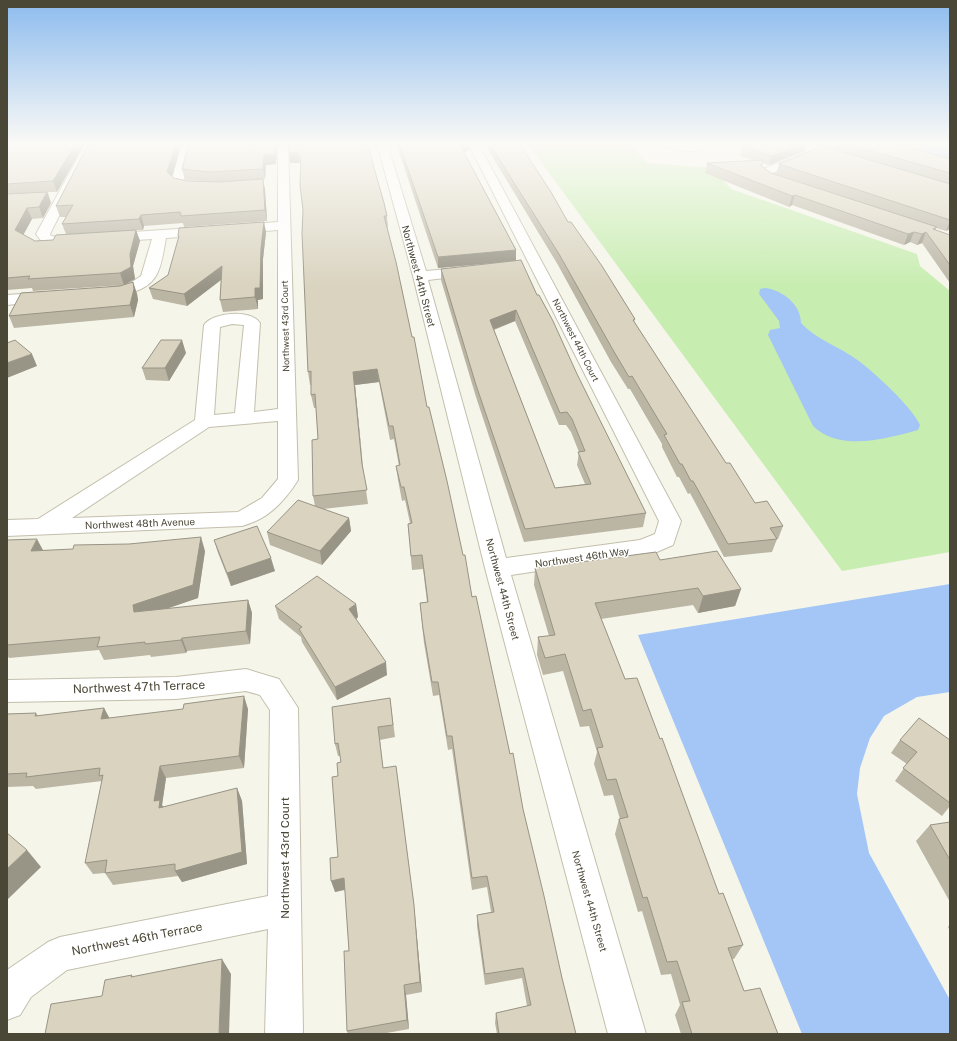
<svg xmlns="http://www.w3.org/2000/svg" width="957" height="1041" font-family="'Public Sans',sans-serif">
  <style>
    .green { fill: #c7edb0 }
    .water { fill: #a3c6f7 }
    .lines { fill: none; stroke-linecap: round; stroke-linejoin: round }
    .minor-casing { stroke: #c3bfac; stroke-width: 2 }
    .minor { fill: #fff; fill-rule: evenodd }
    .wall { fill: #bbb5a4; fill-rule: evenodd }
    .shaded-wall { fill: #989486 }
    .building { fill: #d9d3bf; stroke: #989486; fill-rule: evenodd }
    .labels { text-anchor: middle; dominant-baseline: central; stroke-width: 3; stroke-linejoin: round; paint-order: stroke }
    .far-street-label { font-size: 9px; fill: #4b4737; stroke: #fff }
    .street-label { font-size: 10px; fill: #4b4737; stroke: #fff }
    .near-street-label { font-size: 12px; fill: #4b4737; stroke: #fff }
  </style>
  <rect width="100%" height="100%" fill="#f6f5ea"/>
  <polygon class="green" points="527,143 628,143 648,163 712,168 731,189 917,254 920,266 950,291 950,552 842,571"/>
  <g class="water">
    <polygon points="883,143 950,143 950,161"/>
    <path d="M765 288C783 290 801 305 801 323 817 340 838 346 856 359 873 371 912 407 920 425L918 430C885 439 840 452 813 426L768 335 770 330 780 328 779 321 759 294 760 289Z"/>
    <polygon points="950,584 950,692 917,697 884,716 870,738 860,768 857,794 869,853 950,1000 950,1034 802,1034 638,635"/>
  </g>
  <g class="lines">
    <g class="minor-casing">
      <g id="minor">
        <path d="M86 143H98L94 146 50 234 51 236 61 237 278 222V143H288L298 480C284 502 268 519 242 526L7 536V520L38 519 195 420 204 325C213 312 251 309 260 323L254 412 278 409V230L166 238C161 266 160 286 129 293 120 295 110 297 101 295L98 292 101 289 129 284 141 276 152 239 61 245 42 242 36 234ZM232 324 244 325 235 413 214 415 220 327ZM278 421V479L262 498 238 512 72 518 209 427Z"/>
        <path d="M182 143H192L183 182 206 185 208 188 206 191C196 193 177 192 171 183Z"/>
        <polygon points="377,143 387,143 426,271 470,267 475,268 477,271 475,274 470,275 428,280 506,558 640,540 655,534 659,521 468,143 478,143 681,521 673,545 652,554 511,575 646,1034 608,1034 485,568 413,276"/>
        <path d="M657 143 690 145 699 143H711C699 158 674 149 658 145Z"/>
        <polygon points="806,153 812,156 810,158 772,173 794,181 796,184 794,187 786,187 762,178 760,175 763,169"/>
        <polygon points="48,292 53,294 56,297 53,300 7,305 7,295"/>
        <polygon points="246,669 279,679 298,708 303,1034 265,1034 268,929 67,970 31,997 20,1015 7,1020 7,970 48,942 60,937 268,896 270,710 260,695 246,691 176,699 7,702 7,680 176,677"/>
      </g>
    </g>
    <use href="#minor" class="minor"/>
  </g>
  <g class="wall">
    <polygon points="7,143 85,143 57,192 48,192 51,203 43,218 32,219 23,234 35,241 53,240 66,234 62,224 66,217 60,217 56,206 172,176 174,178 187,181 201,181 185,180 182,169 189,143 277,143 276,164 266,165 265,179 263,179 265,190 267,221 184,227 183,223 144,226 143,230 136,230 140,241 133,266 135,279 124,285 33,291 32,288 7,290"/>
    <polygon points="288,143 387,216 388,227 387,227 427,407 510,754 562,978 576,1034 497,1034 495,1023 496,1013 527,1006 522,978 485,985 477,926 477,915 491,912 487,887 472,890 452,749 448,750 439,695 433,696 424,643 420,603 427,602 423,569 412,570 408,524 410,523 405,500 402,501 398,480 396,466 399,466 394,439 390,440 379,382 355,385 363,469 368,504 323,509 349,518 351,531 322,565 270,545 267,532 315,506 313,496 318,439 316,408 314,408 311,395 311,385 310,385 308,372 303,210 301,166 300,163 290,163"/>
    <polygon points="396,143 470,143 470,149 464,152 516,250 516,261 438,268"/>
    <polygon points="484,143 519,143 568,222 635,319 634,322 726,463 755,503 783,526 778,539 777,539 772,552 724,557 690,493 688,494 679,477 677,477 662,447 662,444 630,389 628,389 611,362 558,265"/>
    <polygon points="809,143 893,143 950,159 950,229 946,231 936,228 936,230 950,235 950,283 922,243 917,245 910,242 904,245 792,205 789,207 705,173 707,163 755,161 740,156 742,146 805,151 769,165 762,163 762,166 771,173 871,206 776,174 779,164 822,146"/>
    <polygon points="266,232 263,259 263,299 258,300 258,309 223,312 220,300 221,279 187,306 153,299 149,288 168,275 178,239 178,236"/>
    <path d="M441 269 537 295 646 513 643 527 524 542 476 397 441 280ZM515 321 559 425H566L571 432 579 452 577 465 585 484 555 488 494 330Z"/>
    <polygon points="133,282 137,294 138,300 134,317 14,328 9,316"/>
    <polygon points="186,353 169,381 146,380 142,368"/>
    <polygon points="7,540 43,550 205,551 198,598 166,609 248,600 252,613 250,644 187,651 186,653 151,657 150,655 104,660 99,650 9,658 7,655"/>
    <polygon points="214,540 275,571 231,586 218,553"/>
    <polygon points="660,560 741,589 735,606 698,613 693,605 601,619 625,679 660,739 719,894 743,945 734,959 732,959 744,991 778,1034 681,1034 675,1015 680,1005 671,974 661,975 642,911 638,912 615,834 619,819 620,819 613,795 604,796 594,764 597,752 589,726 580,727 563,671 543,675 537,655 538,637 549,636 534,585 535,568"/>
    <polygon points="356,604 358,617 356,619 387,675 337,700 302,642 301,637 279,619 275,606"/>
    <polygon points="390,698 395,737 380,740 383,768 415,916 422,992 406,995 409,1029 381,1034 348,1034 347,1031 349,951 345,890 335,892 338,857 338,776 341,762 340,756 338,756 335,744"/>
    <polygon points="104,708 109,718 248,709 244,768 166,778 162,805 164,807 237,788 242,801 247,864 182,882 178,876 113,885 105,873 93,874 85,863 102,781 36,789 33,786 7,787 7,714 36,713 38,716"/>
    <polygon points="900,740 950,740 950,806 942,816 895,781 907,764 891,753"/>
    <polygon points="950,822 950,902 916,841 930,825"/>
    <polygon points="950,924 950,931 948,927"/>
  </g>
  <g class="shaded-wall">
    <polygon points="76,143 85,143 57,192 53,181"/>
    <polygon points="176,143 182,143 170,183 167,172"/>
    <polygon points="275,143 277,143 276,164 266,165 265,179 263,169 264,155"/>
    <polygon points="465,143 470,143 470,149 461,155 460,145"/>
    <polygon points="805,143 807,143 805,151 769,165 771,156"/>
    <polygon points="298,152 300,163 290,163 289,153"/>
    <polygon points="263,179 265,190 267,221 265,210"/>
    <polygon points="47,192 51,203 43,218 39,207"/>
    <polygon points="795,195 792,205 789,207 792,196"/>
    <polygon points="27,208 32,219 20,241 15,230"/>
    <polygon points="141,215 144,226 143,230 139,219"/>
    <polygon points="950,221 950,229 946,231"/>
    <polygon points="264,222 266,232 263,259 263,299 258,300 258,309 255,297 255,288"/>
    <polygon points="136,230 140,241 133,266 135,279 124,285 120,273 130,254"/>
    <polygon points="914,232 910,242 904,245 908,234"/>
    <polygon points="926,232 922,243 917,245 922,234"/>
    <polygon points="516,250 516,261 438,268 438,257"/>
    <polygon points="222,266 225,277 187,306 184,294"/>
    <polygon points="133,282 137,294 138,300 134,317 130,305"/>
    <polygon points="516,310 515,321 489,331 490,320"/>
    <polygon points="182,340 186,353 169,381 165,368"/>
    <polygon points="32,354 37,366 7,378 7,363"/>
    <polygon points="377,369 379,382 355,385 364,477 353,372"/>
    <polygon points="349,518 351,531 322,565 320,551"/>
    <polygon points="201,537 205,551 198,598 139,618 134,612 133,605"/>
    <polygon points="37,539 44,552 31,551"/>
    <polygon points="271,558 275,571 231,586 227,573"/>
    <polygon points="741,589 735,606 698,613 703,596"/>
    <polygon points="248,600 252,613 250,644 246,631"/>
    <polygon points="356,604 358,617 352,623 349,609"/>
    <polygon points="182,638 187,651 186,653 181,640"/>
    <polygon points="386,662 387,675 337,700 335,687"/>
    <polygon points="244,696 248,709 244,768 239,756"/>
    <polygon points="104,708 111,721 101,719"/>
    <polygon points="160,766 166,778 162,805 166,812 165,820 154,801"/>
    <polygon points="396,766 415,916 422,992 420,982"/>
    <polygon points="237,788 242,801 247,864 182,882 175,871"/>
    <polygon points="27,850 41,867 7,900 7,869"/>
    <polygon points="344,878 347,889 335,892 331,881"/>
    <polygon points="222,959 231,974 229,1034 219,1034"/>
    <polygon points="404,985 406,995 409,1029 407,1020"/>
  </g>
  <g class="building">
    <polygon points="7,143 76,143 53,181 7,184"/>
    <polygon points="89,143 176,143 167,172 174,178 187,181 219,182 263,179 265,210 181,216 180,212 141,215 139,219 62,224 73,205 56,206"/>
    <polygon points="189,143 275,143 275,154 264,155 263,169 209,172 182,169"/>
    <polygon points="288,143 327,143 327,144 328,143 367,143 384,203 387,216 384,216 396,262 412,337 414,337 427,407 429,407 447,481 463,555 465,555 472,597 476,596 510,754 513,753 523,809 544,896 562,978 576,1034 499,1034 496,1013 531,1005 523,968 485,974 477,915 494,912 487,876 472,878 452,736 447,736 438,682 432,682 423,629 420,603 428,602 422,555 411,556 408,524 412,523 404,487 401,487 396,466 400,465 393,426 389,426 377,369 353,372 362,464 367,490 313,496 312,440 318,439 315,394 311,395 311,371 308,372 302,233 303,210 300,185 301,156 299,156 298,152 289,153"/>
    <polygon points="399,143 465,143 460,145 516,250 438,257"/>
    <polygon points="489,143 519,143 551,192 568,222 571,222 602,266 635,319 633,320 726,463 730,463 755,503 767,501 783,526 770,528 777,539 728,544 693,481 691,481 682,464 680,464 664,435 667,434 632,376 629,377 613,350 559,254"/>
    <polygon points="752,143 805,143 771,156 742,146"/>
    <polygon points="843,143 893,143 950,159 950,173"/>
    <polygon points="823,146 950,184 950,220 779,164"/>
    <polygon points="763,160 761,166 771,173 937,227 933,229 950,235 950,265 926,232 922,234 914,232 908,234 795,195 792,196 707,163"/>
    <polygon points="47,192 39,207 27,208 15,230 35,241 53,240 56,235 136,230 130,254 131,267 120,273 28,279 30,276 7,278 7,194"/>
    <polygon points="264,222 261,248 260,288 255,288 255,297 220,300 222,266 184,294 149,288 168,275 179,236 178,236 179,228"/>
    <path d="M521 260 537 295H539L553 321 577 374 646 513 525 529 476 385 441 269ZM516 310 560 413 567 412 572 419 585 451 578 452 591 484 555 488 490 320Z"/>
    <polygon points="133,282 134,289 130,305 9,316 21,293 120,286"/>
    <polygon points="15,340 32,354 7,363 7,343"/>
    <polygon points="161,340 182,340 165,368 142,368"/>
    <polygon points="298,500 349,518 320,551 267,532"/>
    <polygon points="257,526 271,558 227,573 214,540"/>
    <polygon points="201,537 193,585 133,605 134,612 248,600 246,631 182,638 181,640 145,644 145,642 97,647 100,637 7,645 7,540 37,539 31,551 73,549 74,545 129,544"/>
    <polygon points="717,551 741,589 703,596 698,588 595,603 625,679 637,678 660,739 662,738 719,894 723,893 743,945 728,948 744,991 760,988 778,1034 692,1034 682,1002 690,1001 677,961 667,962 647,897 643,898 619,819 628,817 616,779 607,780 597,748 603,747 591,709 583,711 565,654 545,658 538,637 555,635 535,568 656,552 660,560"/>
    <polygon points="317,576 356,604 349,609 386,662 335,687 299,629 302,627 275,606"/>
    <polygon points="244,696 239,756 160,766 154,801 160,800 159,808 237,788 242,852 175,871 175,864 105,873 107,860 85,863 103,775 99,776 100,768 26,777 27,773 7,774 7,714 36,713 35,716 104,708 101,719 183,709 184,704"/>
    <polygon points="390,698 393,725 378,727 383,768 396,766 414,905 420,982 404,985 407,1020 347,1031 344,951 349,951 344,878 331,881 330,858 338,857 332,777 338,776 337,763 341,762 338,743 335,744 332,707"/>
    <polygon points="919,718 950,740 950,803 903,768 917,752 900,740"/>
    <polygon points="950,822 950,860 930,825"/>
    <polygon points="7,833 27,850 7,869"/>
    <polygon points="222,959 219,1034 45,1034 51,1004 102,996 105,980 132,975 131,977"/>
  </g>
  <linearGradient id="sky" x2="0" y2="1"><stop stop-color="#8cbbee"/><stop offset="0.5" stop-color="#fbfaf6"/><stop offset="1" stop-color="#fbfaf6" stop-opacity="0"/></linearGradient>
  <rect width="957" height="288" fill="url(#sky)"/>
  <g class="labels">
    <g class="far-street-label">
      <text transform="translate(285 326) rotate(-91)">Northwest 43rd Court</text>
      <text transform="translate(576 340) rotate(63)">Northwest 44th Court</text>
    </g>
    <g class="street-label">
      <text transform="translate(419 276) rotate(75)">Northwest 44th Street</text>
      <text transform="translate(140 523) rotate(-2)">Northwest 48th Avenue</text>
      <text transform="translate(582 557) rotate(-8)">Northwest 46th Way</text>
      <text transform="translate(503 589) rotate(75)">Northwest 44th Street</text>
      <text transform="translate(590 901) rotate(74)">Northwest 44th Street</text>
    </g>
    <g class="near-street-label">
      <text transform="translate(139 687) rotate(-2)">Northwest 47th Terrace</text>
      <text transform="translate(285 858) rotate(-90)">Northwest 43rd Court</text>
      <text transform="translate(137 939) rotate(-11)">Northwest 46th Terrace</text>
    </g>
  </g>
  <rect width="957" height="1041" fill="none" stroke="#4b4737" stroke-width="16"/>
</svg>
